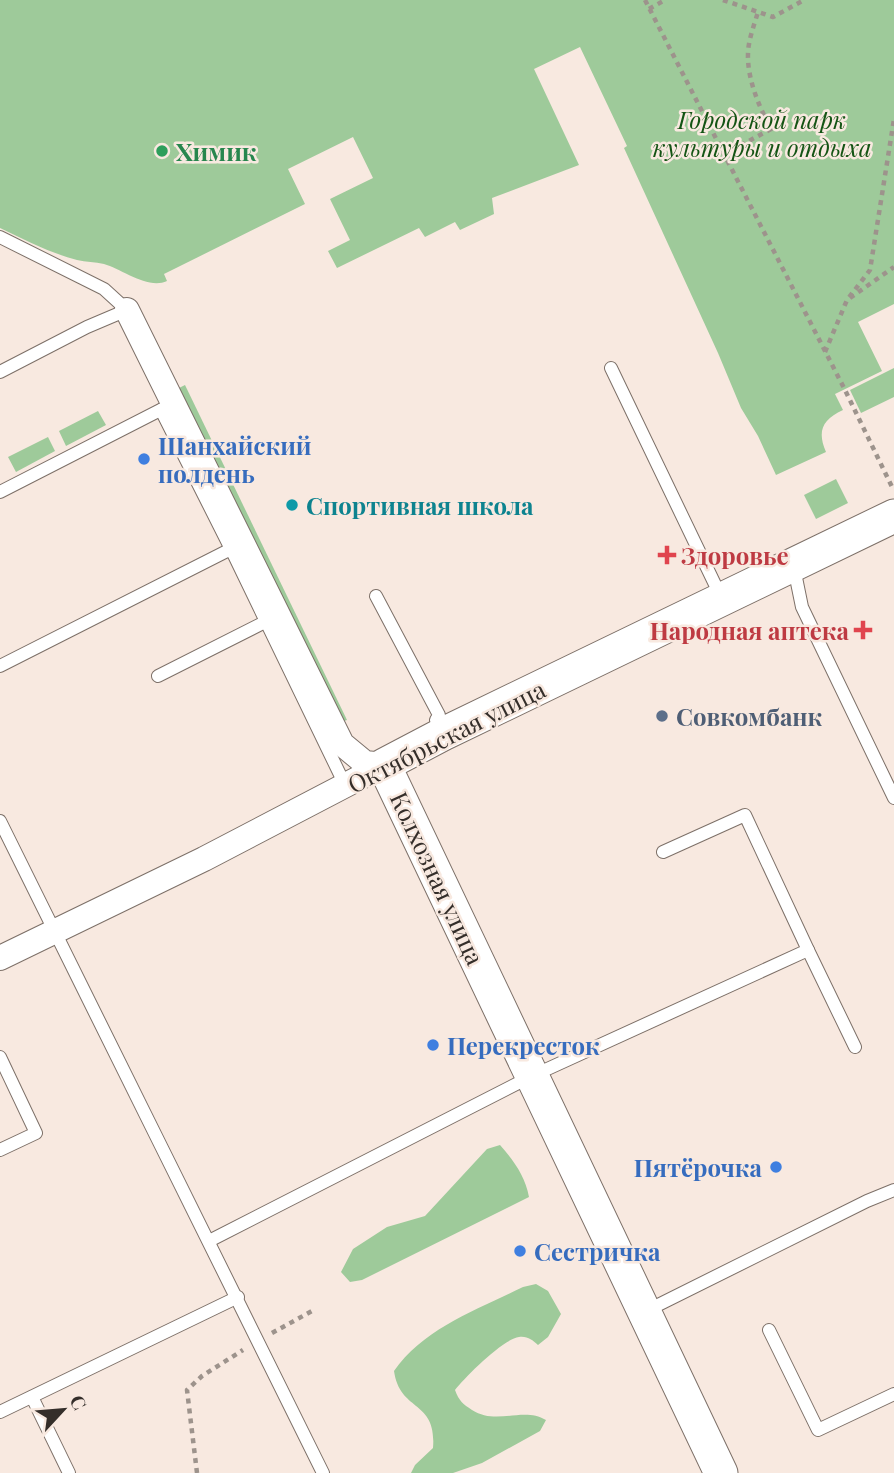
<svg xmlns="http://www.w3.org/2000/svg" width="894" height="1473" font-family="'Playfair Display',serif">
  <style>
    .green { fill: #9eca9a }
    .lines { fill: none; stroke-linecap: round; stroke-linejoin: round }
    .lane-casing { stroke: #7d7068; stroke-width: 14 }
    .street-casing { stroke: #7d7068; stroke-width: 26 }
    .secondary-casing { stroke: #7d7068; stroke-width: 35 }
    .path { stroke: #9d938c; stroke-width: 4.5; stroke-dasharray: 5 5; stroke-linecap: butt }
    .lane { stroke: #fff; stroke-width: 12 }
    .street { stroke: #fff; stroke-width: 24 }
    .secondary { stroke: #fff; stroke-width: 33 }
    .leisure-dot { fill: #2e9e5b; stroke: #f8e9e0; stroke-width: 2.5 }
    .shop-dot { fill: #3f7fe0; stroke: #f8e9e0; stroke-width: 2.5 }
    .culture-dot { fill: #0f9aa8; stroke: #f8e9e0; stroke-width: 2.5 }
    .health-dot { fill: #e0444e; stroke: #f8e9e0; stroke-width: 2.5 }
    .service-dot { fill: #5c6f8a; stroke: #f8e9e0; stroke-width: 2.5 }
    .labels { text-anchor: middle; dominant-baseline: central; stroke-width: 5; stroke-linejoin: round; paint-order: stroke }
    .park-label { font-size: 24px; font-style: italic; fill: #145414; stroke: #f8e9e0 }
    .leisure-label { font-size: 24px; font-weight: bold; fill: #27864d; stroke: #f8e9e0; text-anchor: start }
    .shop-label { font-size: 24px; font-weight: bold; fill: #366cbe; stroke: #f8e9e0; text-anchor: start }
    .culture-label { font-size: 24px; font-weight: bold; fill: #0d838f; stroke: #f8e9e0; text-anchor: start }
    .health-label { font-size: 24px; font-weight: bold; fill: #be3a42; stroke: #f8e9e0; text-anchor: start }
    .service-label { font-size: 24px; font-weight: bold; fill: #4e5e75; stroke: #f8e9e0; text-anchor: start }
    .street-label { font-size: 24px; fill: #342e2a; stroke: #f8e9e0 }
  </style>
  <rect width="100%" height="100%" fill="#f8e9e0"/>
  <g class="green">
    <path d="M0 0H894V304L858 322 882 371 835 394 843 410C822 420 817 431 826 452L776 475 758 436 741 408 718 353 624 148 627 146 580 47 534 69 579 165 492 198 494 214 460 230 455 222 425 237 419 228 337 268 328 251 350 240 330 199 373 178 353 137 288 169 305 204 164 274 167 281C148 290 122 269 104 264 95 262 86 262 77 260 50 253 25 240 0 228Z"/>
    <polygon points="894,368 894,397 861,413 850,390"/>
    <polygon points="185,385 347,720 339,723 175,390"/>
    <polygon points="98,411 106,425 66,446 59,431"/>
    <polygon points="48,437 55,451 16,472 8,457"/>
    <polygon points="836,479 848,503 816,519 804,495"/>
    <path d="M500 1145C514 1161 525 1176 529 1197L362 1280 350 1282 341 1272 353 1249 387 1227 425 1216 487 1149Z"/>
    <path d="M536 1284 548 1291 561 1314 548 1337 538 1345C532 1340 528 1336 519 1337 503 1339 465 1377 455 1390 459 1401 463 1404 472 1410 497 1426 523 1406 546 1420L540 1431 482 1463 453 1473H411L415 1465 433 1448C437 1399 400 1413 394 1371 424 1328 478 1309 523 1287Z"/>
  </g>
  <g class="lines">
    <g class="lane-casing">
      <g id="lane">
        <polyline points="0,237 104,289 127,310 87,327 0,372"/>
        <polyline points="611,368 722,599"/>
        <polyline points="161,410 231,549"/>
        <polyline points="0,492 174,403"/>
        <polyline points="794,568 802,607 894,798"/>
        <polyline points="376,596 439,715 436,720 443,734"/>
        <polyline points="0,666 231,549 346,787"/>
        <polyline points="158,676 265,622"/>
        <path d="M0 821C106 1039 217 1255 323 1473"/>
        <polyline points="808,950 855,1047"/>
        <polyline points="0,1057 36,1133 0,1150"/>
        <polyline points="209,1241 532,1076 808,950 745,815 663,852"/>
        <polyline points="646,1311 867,1201 894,1190"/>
        <polyline points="769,1330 818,1430 894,1394"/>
        <polyline points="32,1397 69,1473"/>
        <polyline points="0,1412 238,1297"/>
      </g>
    </g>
    <g class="street-casing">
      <g id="street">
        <polyline points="127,310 342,744 365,763 384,765"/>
        <polyline points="0,958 204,859 384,765"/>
      </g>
    </g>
    <g class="secondary-casing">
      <polyline id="secondary" points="721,1473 384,765 443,734 894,516"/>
    </g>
    <g class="path">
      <polyline points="645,0 845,390 893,489"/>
      <polyline points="723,0 773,17 804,0"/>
      <polyline points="649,9 665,0"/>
      <path d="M723 155 771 129C758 105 744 72 749 44 751 33 755 22 758 12"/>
      <polyline points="850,298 894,267"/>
      <polyline points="825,352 847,300 870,270 894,119"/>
      <polyline points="272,1333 312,1311"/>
      <polyline points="197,1473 187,1390 202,1376 243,1350"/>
    </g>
    <use href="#lane" class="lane"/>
    <use href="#street" class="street"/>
    <use href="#secondary" class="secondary"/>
  </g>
  <circle class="leisure-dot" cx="162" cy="151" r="7"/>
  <g class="shop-dot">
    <circle cx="144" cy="459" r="7"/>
    <circle cx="433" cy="1045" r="7"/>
    <circle cx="776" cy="1167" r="7"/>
    <circle cx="520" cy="1251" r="7"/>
  </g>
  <circle class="culture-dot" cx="292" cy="505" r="7"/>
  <g class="health-dot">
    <path d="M663.5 544.5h7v7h7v7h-7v7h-7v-7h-7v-7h7z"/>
    <path d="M859.5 619.5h7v7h7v7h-7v7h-7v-7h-7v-7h7z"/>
  </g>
  <circle class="service-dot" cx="662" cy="716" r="7"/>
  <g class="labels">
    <g class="park-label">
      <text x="762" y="119">Городской парк<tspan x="762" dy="28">культуры и отдыха</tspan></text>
    </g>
    <g class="leisure-label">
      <text x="176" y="151">Химик</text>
    </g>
    <g class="shop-label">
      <text x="158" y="445">Шанхайский<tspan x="158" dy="28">полдень</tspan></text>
      <text x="447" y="1045">Перекресток</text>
      <text x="762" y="1167" text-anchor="end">Пятёрочка</text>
      <text x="534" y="1251">Сестричка</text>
    </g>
    <g class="culture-label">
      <text x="306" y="505">Спортивная школа</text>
    </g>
    <g class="health-label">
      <text x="681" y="555">Здоровье</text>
      <text x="849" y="630" text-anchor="end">Народная аптека</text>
    </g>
    <g class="service-label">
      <text x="676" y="716">Совкомбанк</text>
    </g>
    <g class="street-label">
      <text transform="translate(446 736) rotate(-27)">Октябрьская улица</text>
      <text transform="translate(438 878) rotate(65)">Колхозная улица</text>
    </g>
  </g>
  <g transform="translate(63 1410) rotate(64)" stroke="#f8e9e0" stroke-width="5" paint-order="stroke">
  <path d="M0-5L12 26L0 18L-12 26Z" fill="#342e2a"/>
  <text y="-10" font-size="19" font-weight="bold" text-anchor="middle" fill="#342e2a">С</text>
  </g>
</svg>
